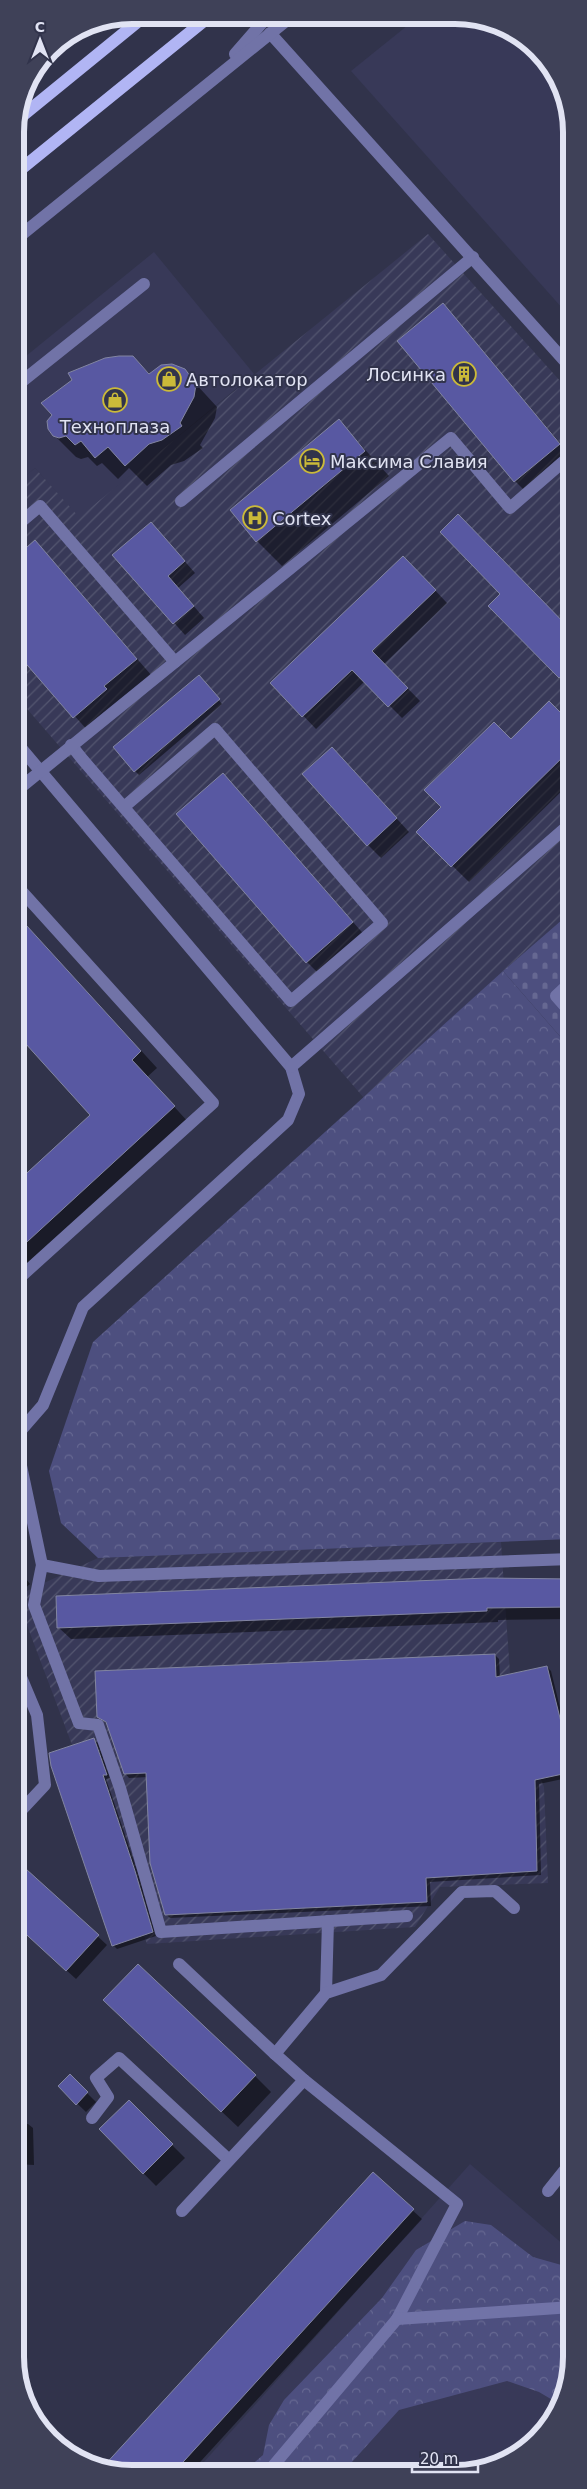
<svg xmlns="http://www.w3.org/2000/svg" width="587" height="2489" font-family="'DejaVu Sans',sans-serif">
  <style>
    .built { fill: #383958 }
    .industrial { fill: url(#industrial-furrows) }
    .forest { fill: url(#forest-crowns) }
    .cemetery { fill: url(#cemetery-stones) }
    .shadow { fill: #0007 }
    .building { fill: #5858a2; stroke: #8285a1 }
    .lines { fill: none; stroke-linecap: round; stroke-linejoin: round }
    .minor { stroke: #7173a7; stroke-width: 12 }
    .major { stroke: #b1b5f4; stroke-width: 12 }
    .labels { text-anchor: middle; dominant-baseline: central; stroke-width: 4; stroke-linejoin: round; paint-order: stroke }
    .poi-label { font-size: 18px; fill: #e1e3f3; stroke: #31334b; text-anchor: start }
    .rim { fill: none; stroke: #e1e3f3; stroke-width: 6 }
  </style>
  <defs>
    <pattern id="industrial-furrows" width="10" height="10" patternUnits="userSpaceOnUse" patternTransform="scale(1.25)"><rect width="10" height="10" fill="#383958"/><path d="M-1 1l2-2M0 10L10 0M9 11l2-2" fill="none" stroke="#545670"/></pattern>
    <pattern id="forest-crowns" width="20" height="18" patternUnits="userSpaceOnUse" patternTransform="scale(1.25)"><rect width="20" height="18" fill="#4d4f7f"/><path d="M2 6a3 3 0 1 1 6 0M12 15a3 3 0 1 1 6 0" fill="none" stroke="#666892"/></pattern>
    <pattern id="cemetery-stones" width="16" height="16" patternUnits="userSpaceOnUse" patternTransform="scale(1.25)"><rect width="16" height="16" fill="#4d4f7f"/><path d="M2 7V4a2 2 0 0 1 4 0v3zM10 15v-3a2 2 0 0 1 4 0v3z" fill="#666892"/></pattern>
  </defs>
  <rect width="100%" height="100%" fill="#31334b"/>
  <g class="built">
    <polygon points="418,17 478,17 543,55 571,116 571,318 351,71"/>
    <polygon points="154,252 254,374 79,518 35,468 15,485 15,365"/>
    <polygon points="470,2164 572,2252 572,2365 563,2402 543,2434 513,2459 471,2473 195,2472"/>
  </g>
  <g class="industrial">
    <polygon points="428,234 571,393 571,912 503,971 364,1098 15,695 15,485 35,468 79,517"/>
    <polygon points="501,1542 512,1703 544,1787 548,1883 440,1887 415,1927 147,1944 16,1596 98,1558"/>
  </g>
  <g class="forest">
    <polygon points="503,971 571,1049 571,1539 98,1558 61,1523 49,1471 93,1342"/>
    <polygon points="465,2221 491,2225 533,2257 572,2268 572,2342 564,2351 572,2365 561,2405 539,2392 507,2381 399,2410 342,2473 243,2472 263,2455 269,2425 284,2400 382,2298 416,2250"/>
  </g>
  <polygon class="cemetery" points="571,912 571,1049 503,971"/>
  <g class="shadow">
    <polygon points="443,304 571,456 528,494 515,481"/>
    <polygon points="133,357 150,374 184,371 217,407 215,418 200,445 203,448 184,461 171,465 147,486 129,468 118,479 102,463 97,466 88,457 81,459 76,457 54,435"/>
    <polygon points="339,421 389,476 282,566 257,541"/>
    <polygon points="458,515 571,631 571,689 490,606 502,594"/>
    <polygon points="151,523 195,573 178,588 204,618 185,635 114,555"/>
    <polygon points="35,541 152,676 90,733 15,650 15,561"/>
    <polygon points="416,570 447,603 384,664 420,701 402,718 365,681 316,729 272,683"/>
    <polygon points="201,679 222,704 139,775 135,771"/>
    <polygon points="549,703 571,725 571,782 469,882 418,832"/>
    <polygon points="345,762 409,832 381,858 368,845"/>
    <polygon points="223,775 368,939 323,978 307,962"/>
    <polygon points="16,914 157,1068 147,1077 190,1124 16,1283 16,1184 92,1115 16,1033"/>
    <polygon points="16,1566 30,1584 16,1596"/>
    <polygon points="571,1579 571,1619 498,1620 498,1622 71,1639 58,1627 486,1580"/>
    <polygon points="495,1655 499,1659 500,1678 547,1667 551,1671 572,1756 572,1777 539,1784 541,1875 430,1882 431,1906 170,1918 166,1914 148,1777 129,1778 125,1773 107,1724 98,1716"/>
    <polygon points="93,1739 98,1743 110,1778 106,1779 139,1876 156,1936 117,1949 113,1945"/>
    <polygon points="26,1870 107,1945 76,1979 16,1924 16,1882"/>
    <polygon points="122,2017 255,2076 271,2092 238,2127"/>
    <polygon points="70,2076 96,2102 86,2112 59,2086"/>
    <polygon points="129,2102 185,2158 156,2186 100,2129"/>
    <polygon points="16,2124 28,2124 33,2128 34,2165 16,2164"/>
    <polygon points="373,2174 422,2219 191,2472 109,2472"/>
  </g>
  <g class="building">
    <polygon points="443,303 560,444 514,482 397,341"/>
    <polygon points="119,356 133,356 149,374 161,365 172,364 185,369 196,384 194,397 180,423 182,426 162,440 149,444 125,466 108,447 95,458 81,441 75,445 66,436 59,438 53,436 48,429 47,421 52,415 41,403 72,380 68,373 105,358"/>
    <polygon points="339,419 365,451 256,542 230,510"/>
    <polygon points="458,514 571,630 571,667 559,678 488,606 500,594 440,532"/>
    <polygon points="151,522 185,561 168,576 194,606 173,624 112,555"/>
    <polygon points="35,540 137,659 104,686 107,689 73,718 15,651 15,571 26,562 19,554"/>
    <polygon points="403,556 436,590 372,651 408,688 388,707 352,670 302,717 270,683"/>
    <polygon points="199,675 220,699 134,772 113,747"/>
    <polygon points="549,701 571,723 571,749 451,867 416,832 441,807 424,790 494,722 511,739"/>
    <polygon points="332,747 397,818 367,846 302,774"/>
    <polygon points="223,773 353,922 306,963 176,814"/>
    <polygon points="16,914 141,1051 132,1060 175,1106 16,1252 16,1183 90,1115 16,1033"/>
    <polygon points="486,1578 571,1579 571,1607 487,1608 487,1611 57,1628 56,1596"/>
    <polygon points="495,1654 496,1677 547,1666 572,1766 572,1772 535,1780 537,1871 426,1878 427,1902 165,1915 150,1863 146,1773 124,1774 106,1722 97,1717 95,1671"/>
    <polygon points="94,1738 107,1775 103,1775 135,1871 153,1932 112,1946 51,1766 49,1753"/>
    <polygon points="26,1869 99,1935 66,1971 16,1925 16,1880"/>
    <polygon points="138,1964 256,2075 221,2112 103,2000"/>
    <polygon points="70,2074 88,2092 76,2105 58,2086"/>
    <polygon points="129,2100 173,2144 143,2174 99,2129"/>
    <polygon points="373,2172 414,2209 174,2472 109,2472 102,2468"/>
  </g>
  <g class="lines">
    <g class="minor">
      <polyline points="270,33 571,368"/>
      <polyline points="235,54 268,16"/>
      <polyline points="15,240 292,16"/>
      <polyline points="15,387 144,284"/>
      <polyline points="181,501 473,257"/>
      <polyline points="15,527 40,506 175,662"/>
      <polyline points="15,741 291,1067 299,1094 288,1120 83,1307 43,1405 16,1436"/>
      <polyline points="71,745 83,760 291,1001 382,923 215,729 124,807"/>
      <polyline points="15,792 451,438 510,508 571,455"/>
      <polyline points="16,885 213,1103 16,1281"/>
      <polyline points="571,982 556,996 571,1013"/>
      <polyline points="291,1067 571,823"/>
      <polyline points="16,1442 42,1565 34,1605 79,1723 98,1725 120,1788 161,1932 407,1916"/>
      <polyline points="42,1565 99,1576 571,1559"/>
      <polyline points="16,1665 37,1715 45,1785 16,1816"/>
      <polyline points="179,1964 275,2054"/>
      <polyline points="326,1993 328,1921"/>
      <polyline points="304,2080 275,2054 326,1993 381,1975 462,1892 495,1891 514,1908"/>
      <polyline points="92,2118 108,2097 96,2078 119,2058 229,2160"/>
      <polyline points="548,2191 572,2161"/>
      <polyline points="182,2211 304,2080 457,2204 397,2319 268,2472"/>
      <polyline points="397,2319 572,2307"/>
    </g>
    <g class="major">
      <polyline points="16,121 146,15"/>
      <polyline points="15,174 210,16"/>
    </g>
  </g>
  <defs>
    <g id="building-ring" transform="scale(1.25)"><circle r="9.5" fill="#31334b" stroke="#cbba39" stroke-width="1.5"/><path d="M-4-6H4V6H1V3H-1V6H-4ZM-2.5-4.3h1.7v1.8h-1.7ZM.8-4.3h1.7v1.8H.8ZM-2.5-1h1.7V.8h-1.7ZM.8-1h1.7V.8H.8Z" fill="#cbba39"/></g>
    <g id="shop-ring" transform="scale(1.25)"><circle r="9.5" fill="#31334b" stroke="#cbba39" stroke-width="1.5"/><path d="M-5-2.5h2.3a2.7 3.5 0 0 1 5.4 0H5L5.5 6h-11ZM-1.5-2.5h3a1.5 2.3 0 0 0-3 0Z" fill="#cbba39"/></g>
    <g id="hotel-ring" transform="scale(1.25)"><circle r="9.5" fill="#31334b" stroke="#cbba39" stroke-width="1.5"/><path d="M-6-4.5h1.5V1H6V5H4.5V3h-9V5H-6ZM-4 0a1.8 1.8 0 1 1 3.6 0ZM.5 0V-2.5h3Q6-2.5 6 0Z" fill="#cbba39"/></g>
    <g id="hospital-ring" transform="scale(1.25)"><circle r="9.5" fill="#31334b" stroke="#cbba39" stroke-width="1.5"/><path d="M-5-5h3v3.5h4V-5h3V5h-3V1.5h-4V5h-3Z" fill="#cbba39"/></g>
  </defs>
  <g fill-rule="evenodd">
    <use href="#building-ring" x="464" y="374"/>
    <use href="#shop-ring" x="169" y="379"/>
    <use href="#shop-ring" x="115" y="400"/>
    <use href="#hotel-ring" x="312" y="461"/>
    <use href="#hospital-ring" x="255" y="518"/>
  </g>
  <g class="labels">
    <g class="poi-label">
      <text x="446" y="374" text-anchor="end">Лосинка</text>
      <text x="186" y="379">Автолокатор</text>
      <text x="115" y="426" text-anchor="middle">Техноплаза</text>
      <text x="330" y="461">Максима Славия</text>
      <text x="272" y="518">Cortex</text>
    </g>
  </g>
  <path d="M0 0H587V2489H0ZM132 24H455A108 108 0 0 1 563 132V2357A108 108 0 0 1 455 2465H132A108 108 0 0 1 24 2357V132A108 108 0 0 1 132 24Z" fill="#3f4158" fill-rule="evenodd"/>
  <path class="rim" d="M132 24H455A108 108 0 0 1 563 132V2357A108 108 0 0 1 455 2465H132A108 108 0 0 1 24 2357V132A108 108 0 0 1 132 24Z"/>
  <g transform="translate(40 40)" stroke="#31334b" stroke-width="4" paint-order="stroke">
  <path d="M0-4L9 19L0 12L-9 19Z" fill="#e1e3f3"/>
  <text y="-8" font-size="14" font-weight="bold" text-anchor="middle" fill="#e1e3f3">С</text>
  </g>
  <path d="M412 2464v8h66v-8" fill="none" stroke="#e1e3f3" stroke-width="2.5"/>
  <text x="420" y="2464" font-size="15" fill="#e1e3f3" stroke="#31334b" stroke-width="4" paint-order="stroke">20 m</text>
</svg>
